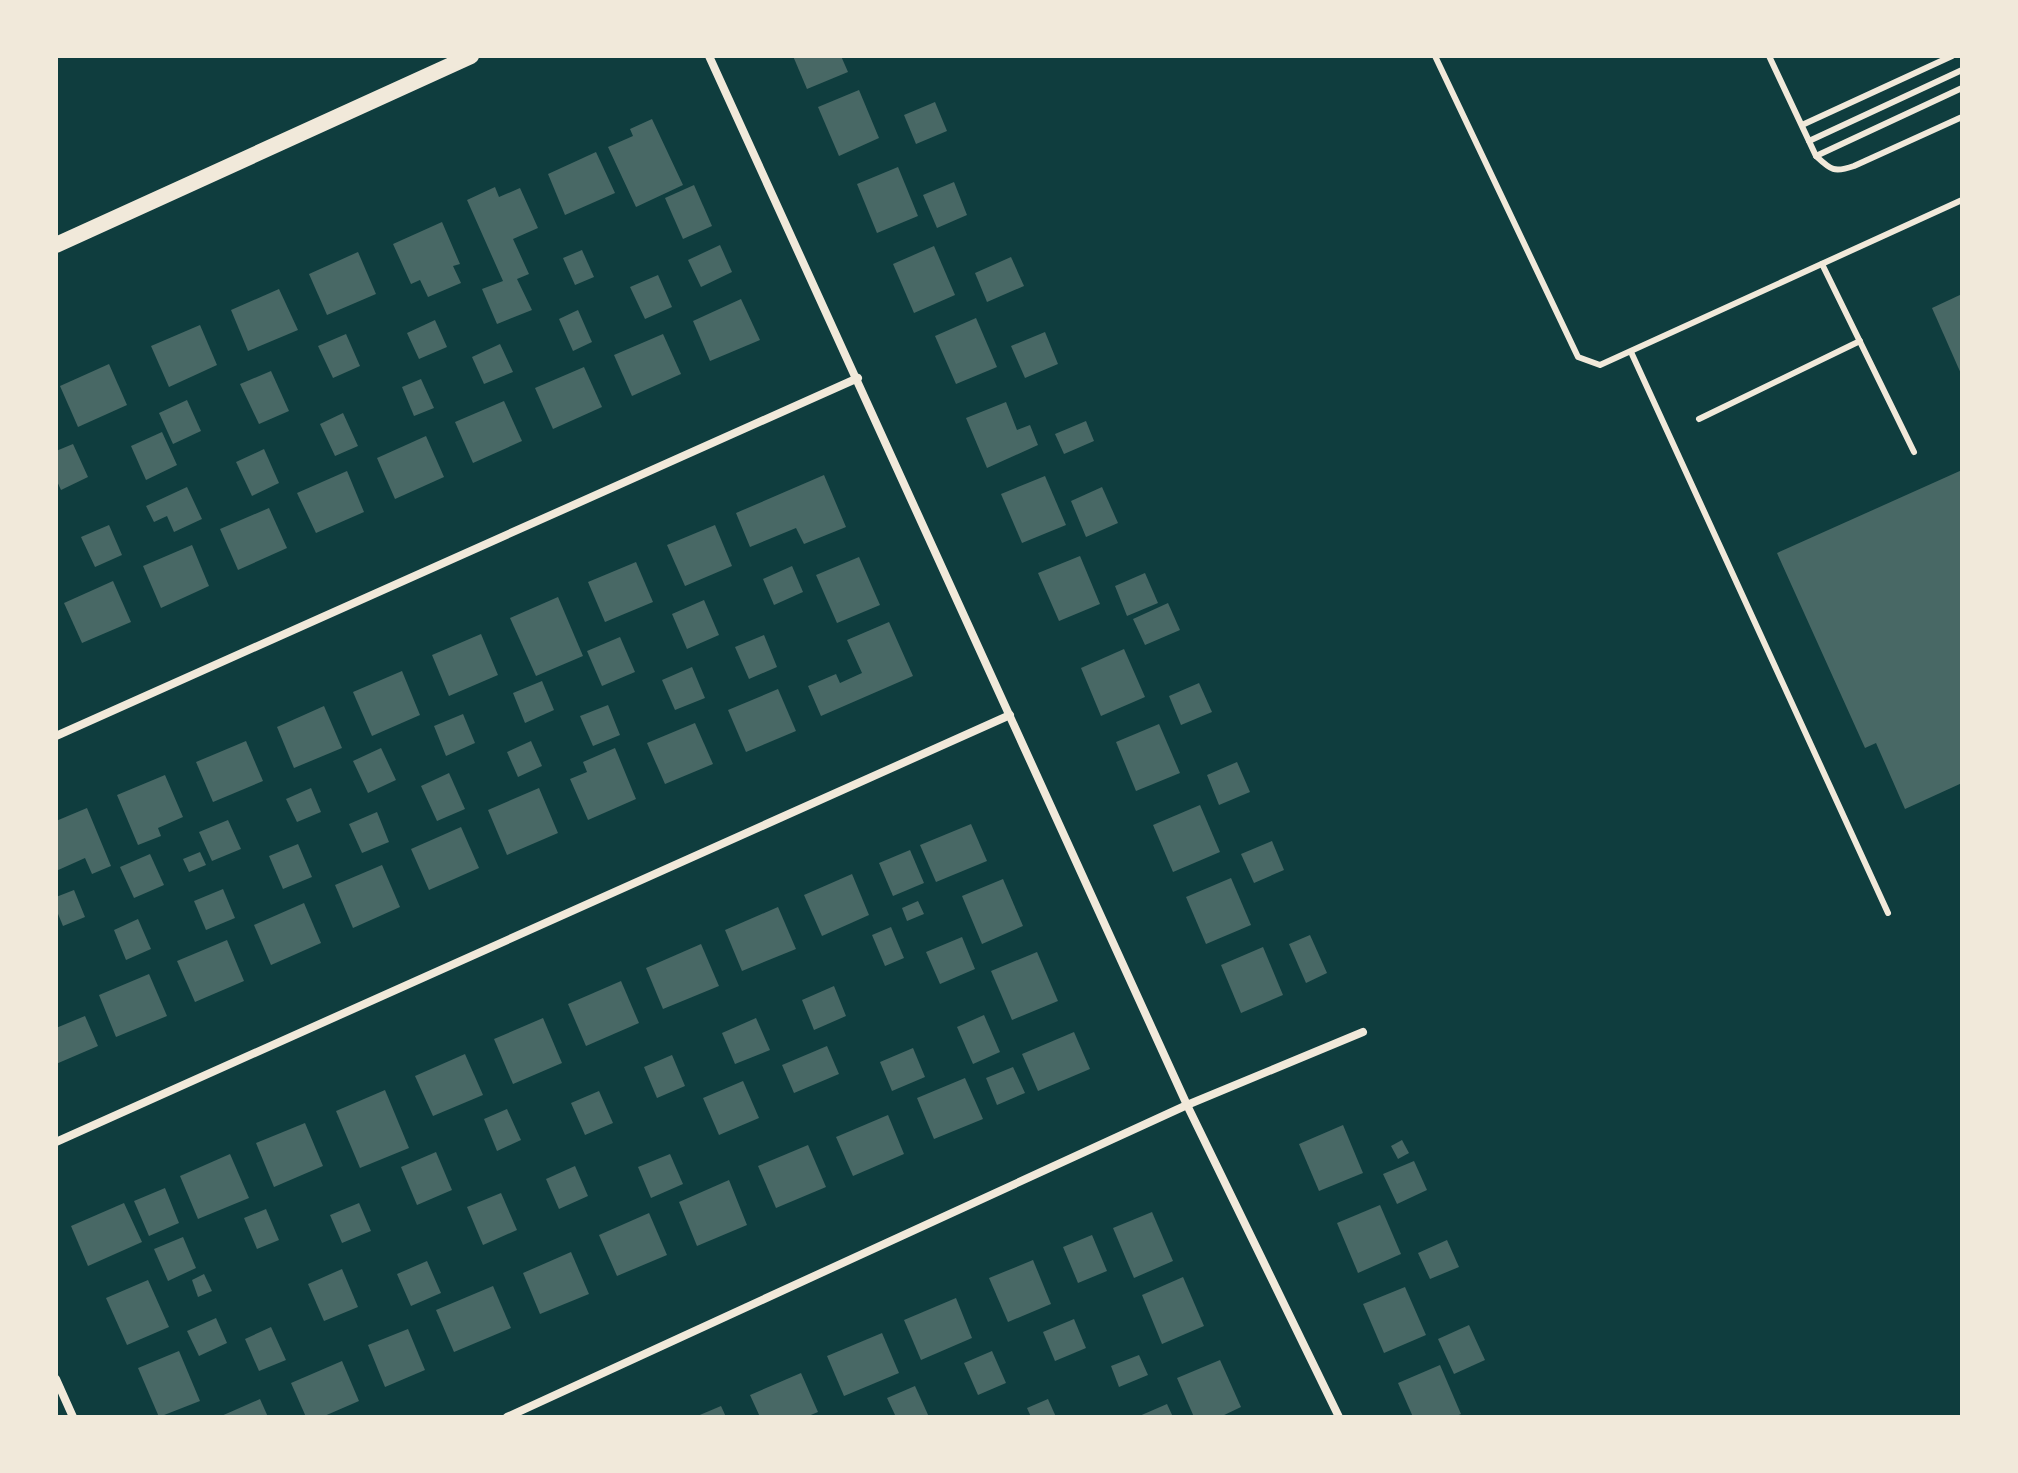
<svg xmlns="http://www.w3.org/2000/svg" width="2018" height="1473" font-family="'Source Serif 4',serif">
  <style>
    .building { fill: #486865 }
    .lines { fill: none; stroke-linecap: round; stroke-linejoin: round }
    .service { stroke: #f1e9da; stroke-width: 6 }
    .minor { stroke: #f1e9da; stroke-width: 8 }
    .secondary { stroke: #f1e9da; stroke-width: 16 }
  </style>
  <rect width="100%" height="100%" fill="#0f3d3e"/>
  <g class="building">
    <polygon points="793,56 841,56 848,72 807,89"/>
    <polygon points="859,90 879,138 839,156 818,107"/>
    <polygon points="935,102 947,131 916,144 904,115"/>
    <polygon points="652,119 683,185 636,207 608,147 633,136 630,129"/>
    <polygon points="596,152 615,193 565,215 548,174"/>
    <polygon points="898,167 918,216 877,233 857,184"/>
    <polygon points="954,182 967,215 937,228 923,195"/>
    <polygon points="694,185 712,226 683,239 665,198"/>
    <polygon points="495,187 499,197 520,188 538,228 513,239 529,274 517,279 532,310 497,324 482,289 503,281 467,200"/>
    <polygon points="442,222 460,264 453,266 461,283 428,297 420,280 411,284 393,244"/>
    <polygon points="720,245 732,272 701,287 688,260"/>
    <polygon points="934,246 955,295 914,313 893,264"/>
    <polygon points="582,250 594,277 575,285 563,258"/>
    <polygon points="358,252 376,294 327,315 309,274"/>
    <polygon points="1011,257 1024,286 987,302 975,273"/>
    <polygon points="658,275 672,307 645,319 630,287"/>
    <polygon points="279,289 298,330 248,351 231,310"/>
    <polygon points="1962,294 1962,376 1932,308"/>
    <polygon points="741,299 760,340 710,361 693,321"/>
    <polygon points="578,310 592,342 573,351 559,319"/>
    <polygon points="976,318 997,367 956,384 935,336"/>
    <polygon points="435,320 447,347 419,359 407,333"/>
    <polygon points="200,325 217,365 169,387 151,346"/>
    <polygon points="1045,332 1058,364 1025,378 1011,346"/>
    <polygon points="346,334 360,366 333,378 318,346"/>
    <polygon points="663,334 681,374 632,396 614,355"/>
    <polygon points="500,344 513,372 484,384 472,357"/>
    <polygon points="109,364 127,405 78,427 60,386"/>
    <polygon points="584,367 602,407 553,429 535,388"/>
    <polygon points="271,371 289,411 259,424 240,384"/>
    <polygon points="421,379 434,408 414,416 402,387"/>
    <polygon points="187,400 201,431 173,444 159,413"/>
    <polygon points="504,401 522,441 473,463 455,422"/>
    <polygon points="1006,402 1017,430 1030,425 1038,445 987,468 966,418"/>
    <polygon points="343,413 358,446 335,456 320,424"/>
    <polygon points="1086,421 1094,441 1064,454 1055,434"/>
    <polygon points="162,432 177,465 146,480 131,446"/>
    <polygon points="426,436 444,477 395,499 377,458"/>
    <polygon points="73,444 88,477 61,490 56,479 56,451"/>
    <polygon points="264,449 279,483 252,496 236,462"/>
    <polygon points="1962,470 1962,783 1905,809 1876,743 1865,748 1777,553"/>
    <polygon points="347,471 364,512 316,533 297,493"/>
    <polygon points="824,475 846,527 804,544 796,528 750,547 736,513"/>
    <polygon points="1045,476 1066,525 1022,543 1001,494"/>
    <polygon points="187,487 202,519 174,532 167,516 154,522 146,506"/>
    <polygon points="1102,487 1118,523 1086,537 1071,501"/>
    <polygon points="269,508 287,548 238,570 220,529"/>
    <polygon points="109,525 122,555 95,567 81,537"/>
    <polygon points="715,525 732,566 685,586 667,545"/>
    <polygon points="192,545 209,586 161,608 143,566"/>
    <polygon points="1080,556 1100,604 1059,621 1038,573"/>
    <polygon points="859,557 880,605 837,623 816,575"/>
    <polygon points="636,562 653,602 605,622 588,582"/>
    <polygon points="792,566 803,592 774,605 763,579"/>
    <polygon points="1145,573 1158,603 1127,616 1115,586"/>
    <polygon points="113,581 131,622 82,643 64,603"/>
    <polygon points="558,597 583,656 536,676 510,618"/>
    <polygon points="704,600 719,635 687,649 672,614"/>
    <polygon points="1168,603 1180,630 1145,645 1133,619"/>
    <polygon points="889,622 913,676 821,716 808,686 836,674 840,683 862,673 847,640"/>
    <polygon points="481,634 498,675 449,696 432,655"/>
    <polygon points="764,635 777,667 749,679 735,647"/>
    <polygon points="620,637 635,672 602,686 587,651"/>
    <polygon points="1124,649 1145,697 1101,716 1081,668"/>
    <polygon points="692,667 705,698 675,710 662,680"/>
    <polygon points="402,671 420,715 372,736 353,692"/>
    <polygon points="542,681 554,710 525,723 513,693"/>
    <polygon points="1199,683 1212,712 1181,725 1169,696"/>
    <polygon points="778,689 796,731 746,752 728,710"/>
    <polygon points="608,705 620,735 593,746 580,716"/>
    <polygon points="324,706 342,748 294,768 277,727"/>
    <polygon points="463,714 475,743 446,756 434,726"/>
    <polygon points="695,723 713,764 665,784 647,743"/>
    <polygon points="1159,724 1180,773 1136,791 1116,742"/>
    <polygon points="246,741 263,781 213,802 196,762"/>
    <polygon points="531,741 542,766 518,777 507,752"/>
    <polygon points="381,748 396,780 368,793 353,761"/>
    <polygon points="615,748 636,799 588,820 570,779 587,772 583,762"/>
    <polygon points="1237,762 1250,792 1219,805 1207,775"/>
    <polygon points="449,773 465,809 437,821 421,786"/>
    <polygon points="165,775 183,817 158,828 161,836 138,845 117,795"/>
    <polygon points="311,788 321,812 297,822 286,799"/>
    <polygon points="539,788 558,833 507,855 488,810"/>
    <polygon points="1200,805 1220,852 1173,872 1153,825"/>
    <polygon points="87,808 111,866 92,874 85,858 56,871 56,821"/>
    <polygon points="377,812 389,842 362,853 349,824"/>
    <polygon points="228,820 241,849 212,861 199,832"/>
    <polygon points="971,824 987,861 936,882 920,845"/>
    <polygon points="461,827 479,868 429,890 411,849"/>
    <polygon points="1272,841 1284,870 1254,883 1241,854"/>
    <polygon points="298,844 312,877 283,889 269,856"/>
    <polygon points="910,850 924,883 893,896 879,863"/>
    <polygon points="200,852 206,865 189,872 183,859"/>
    <polygon points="150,854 164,885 134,898 120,867"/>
    <polygon points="382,865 400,907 353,928 335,885"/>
    <polygon points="852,874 869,915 822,936 804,895"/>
    <polygon points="1231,878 1251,925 1206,944 1186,897"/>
    <polygon points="1003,879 1023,926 982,944 962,896"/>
    <polygon points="223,889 235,918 206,930 194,901"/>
    <polygon points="74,890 85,917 63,926 56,909 56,897"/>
    <polygon points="918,901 924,914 907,921 902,908"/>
    <polygon points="304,903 321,943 271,965 254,925"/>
    <polygon points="778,907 796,949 742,971 725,930"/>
    <polygon points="138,919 151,949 126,960 114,930"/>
    <polygon points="891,927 904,958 885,966 872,935"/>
    <polygon points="1310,935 1327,973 1306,983 1289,944"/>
    <polygon points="962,937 975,969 940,984 926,952"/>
    <polygon points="227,940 244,981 195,1002 177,961"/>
    <polygon points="701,944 719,986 663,1009 646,968"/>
    <polygon points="1263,947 1283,995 1241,1013 1221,965"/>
    <polygon points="1037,952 1058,1001 1012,1020 991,971"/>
    <polygon points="149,974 167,1016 116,1037 99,995"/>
    <polygon points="621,981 639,1023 586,1046 568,1004"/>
    <polygon points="834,986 846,1016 814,1030 802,1000"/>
    <polygon points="984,1015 1000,1052 973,1064 957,1027"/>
    <polygon points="85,1016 98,1046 56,1064 56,1028"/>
    <polygon points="543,1018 562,1063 513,1084 494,1039"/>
    <polygon points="756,1018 770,1050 735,1064 722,1033"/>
    <polygon points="1074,1032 1090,1069 1038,1091 1022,1054"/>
    <polygon points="827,1046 839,1074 794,1093 782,1065"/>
    <polygon points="913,1048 925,1077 892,1091 880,1062"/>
    <polygon points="465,1054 483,1095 433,1116 415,1076"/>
    <polygon points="672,1055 685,1086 657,1098 644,1067"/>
    <polygon points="1013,1067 1025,1093 997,1105 986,1078"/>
    <polygon points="965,1078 983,1119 934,1139 917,1098"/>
    <polygon points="743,1081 759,1118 719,1135 703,1098"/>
    <polygon points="385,1090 409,1148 360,1168 336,1111"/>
    <polygon points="599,1091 613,1123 585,1135 571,1103"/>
    <polygon points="507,1109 521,1140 497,1151 484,1119"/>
    <polygon points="888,1115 904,1154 853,1176 836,1137"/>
    <polygon points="305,1123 323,1166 274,1187 256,1143"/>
    <polygon points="1343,1125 1363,1173 1319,1191 1299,1144"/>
    <polygon points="1402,1140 1409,1153 1398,1159 1391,1146"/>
    <polygon points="808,1145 826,1187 776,1208 758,1166"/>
    <polygon points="436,1152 452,1190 417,1205 401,1167"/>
    <polygon points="230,1154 249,1198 198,1219 180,1176"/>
    <polygon points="670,1154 683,1184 651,1198 638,1167"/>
    <polygon points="1414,1161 1427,1190 1397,1204 1383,1174"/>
    <polygon points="575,1166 588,1196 559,1209 546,1179"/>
    <polygon points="729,1180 747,1225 697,1246 679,1202"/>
    <polygon points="165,1188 179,1223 149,1236 134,1201"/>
    <polygon points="501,1193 517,1230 483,1245 467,1207"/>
    <polygon points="124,1203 142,1242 88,1266 71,1226"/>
    <polygon points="359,1203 371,1231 342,1243 330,1215"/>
    <polygon points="1380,1205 1401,1254 1358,1273 1337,1223"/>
    <polygon points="266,1209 279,1240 257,1249 244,1218"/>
    <polygon points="1152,1212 1173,1261 1134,1278 1113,1228"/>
    <polygon points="649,1213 667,1255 617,1276 599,1235"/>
    <polygon points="1092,1235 1107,1271 1078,1283 1063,1247"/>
    <polygon points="183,1237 196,1268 168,1281 154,1249"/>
    <polygon points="1447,1240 1459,1267 1430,1279 1418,1253"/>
    <polygon points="571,1252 589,1294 540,1314 523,1273"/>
    <polygon points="1033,1260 1051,1304 1008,1322 989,1278"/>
    <polygon points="427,1261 441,1293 411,1306 397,1274"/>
    <polygon points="342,1269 358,1307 324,1321 308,1284"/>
    <polygon points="204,1274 212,1291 198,1297 192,1280"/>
    <polygon points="1183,1277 1204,1326 1162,1344 1142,1295"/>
    <polygon points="148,1280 169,1327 127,1345 106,1298"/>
    <polygon points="493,1286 511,1328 454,1352 436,1310"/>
    <polygon points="1405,1287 1426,1335 1384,1353 1363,1304"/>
    <polygon points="956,1298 972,1338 921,1360 904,1320"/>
    <polygon points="216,1318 227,1343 199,1356 187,1331"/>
    <polygon points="1074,1319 1086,1348 1055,1361 1043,1332"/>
    <polygon points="1469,1325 1485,1360 1454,1374 1438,1339"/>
    <polygon points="271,1327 286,1360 259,1371 245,1339"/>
    <polygon points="408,1329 425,1370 385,1387 368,1345"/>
    <polygon points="882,1333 899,1373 844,1396 827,1356"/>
    <polygon points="179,1351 200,1401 159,1417 138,1368"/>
    <polygon points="992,1351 1006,1383 978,1395 964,1363"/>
    <polygon points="1139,1355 1148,1375 1119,1387 1111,1366"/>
    <polygon points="1220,1360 1241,1407 1220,1417 1194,1417 1177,1378"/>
    <polygon points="342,1361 359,1401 322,1417 306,1417 291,1383"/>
    <polygon points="1440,1365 1461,1414 1454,1417 1413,1417 1398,1383"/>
    <polygon points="801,1373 818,1412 806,1417 760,1417 750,1395"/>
    <polygon points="915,1386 929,1417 896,1417 887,1398"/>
    <polygon points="260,1399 268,1417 219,1417"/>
    <polygon points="1048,1399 1056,1417 1031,1417 1027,1408"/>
    <polygon points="1167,1404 1173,1417 1137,1417"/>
    <polygon points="721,1406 726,1417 695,1417"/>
  </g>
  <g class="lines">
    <g class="service">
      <polyline points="1435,56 1578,357 1600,365 1962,200"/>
      <path d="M1769 56 1816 156C1831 170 1834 173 1854 166L1962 117"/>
      <polyline points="1802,125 1952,56"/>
      <polyline points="1809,141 1962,70"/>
      <polyline points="1816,156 1962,88"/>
      <polyline points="1822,264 1914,452"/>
      <polyline points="1631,352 1888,913"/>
      <polyline points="1699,419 1860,341"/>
    </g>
    <g class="minor">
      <polyline points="709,56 1187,1105 1339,1417"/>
      <polyline points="56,736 858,378"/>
      <polyline points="56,1142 1010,715"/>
      <polyline points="56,1379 73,1417"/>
      <polyline points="507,1417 1187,1105 1363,1032"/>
    </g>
    <polyline class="secondary" points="56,245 471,56"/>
  </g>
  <rect width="2018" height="1473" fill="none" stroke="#f1e9da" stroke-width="116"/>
</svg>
